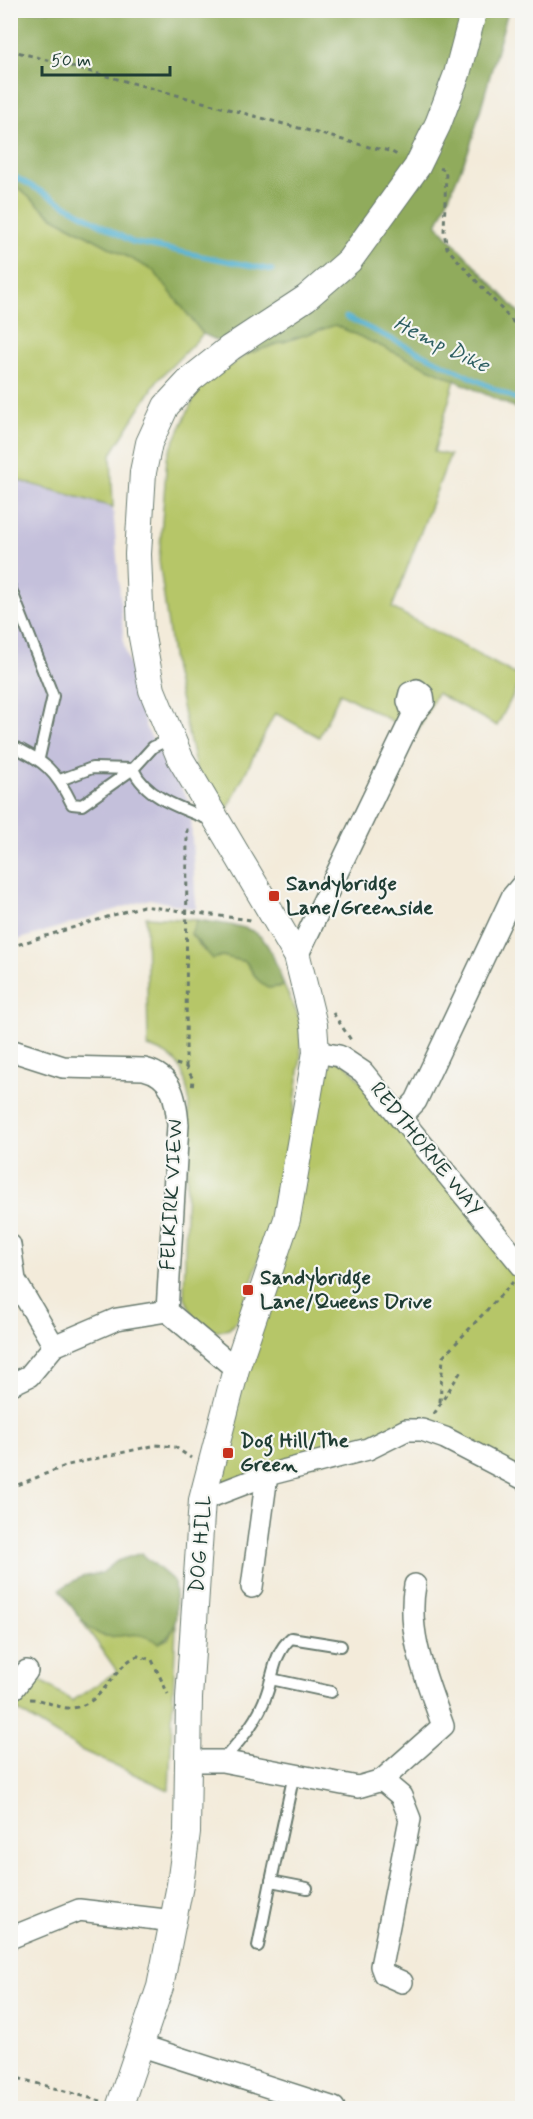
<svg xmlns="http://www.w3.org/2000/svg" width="533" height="2119" font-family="Mynerve,sans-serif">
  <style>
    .industrial { fill: #c4c0db }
    .green { fill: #b6c668; stroke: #6a824e; stroke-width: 1.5 }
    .forest { fill: #90ab5c; stroke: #587448; stroke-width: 1.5 }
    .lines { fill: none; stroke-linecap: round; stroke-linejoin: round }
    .stream { stroke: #50afcf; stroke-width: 5 }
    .service-casing { stroke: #697a6e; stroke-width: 14 }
    .minor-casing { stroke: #697a6e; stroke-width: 24 }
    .tertiary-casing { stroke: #697a6e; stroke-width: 28 }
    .path { stroke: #697a6e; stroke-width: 3; stroke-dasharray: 4.5 4.5; stroke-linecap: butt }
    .service { stroke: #fff; stroke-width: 10 }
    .minor { stroke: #fff; stroke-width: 21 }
    .tertiary { stroke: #fff; stroke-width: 26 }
    .poi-dot { fill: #c8321e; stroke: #f6f6f2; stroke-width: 2 }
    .labels { text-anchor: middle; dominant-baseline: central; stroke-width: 4.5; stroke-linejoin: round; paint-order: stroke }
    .poi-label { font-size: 21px; font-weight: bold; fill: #1f3d34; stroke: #f6f6f2; text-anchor: start }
    .street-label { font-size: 21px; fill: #1f3d34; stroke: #f6f6f2 }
    .water-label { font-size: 22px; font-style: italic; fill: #2e5f62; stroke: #f6f6f2 }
  </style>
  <rect width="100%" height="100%" fill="#f6f6f2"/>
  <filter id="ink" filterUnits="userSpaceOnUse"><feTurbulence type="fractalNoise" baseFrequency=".0167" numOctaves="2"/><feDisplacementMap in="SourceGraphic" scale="12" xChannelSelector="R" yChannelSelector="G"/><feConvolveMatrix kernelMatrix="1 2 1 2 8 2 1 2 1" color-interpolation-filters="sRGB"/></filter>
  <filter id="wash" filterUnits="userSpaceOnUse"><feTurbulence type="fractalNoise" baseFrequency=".008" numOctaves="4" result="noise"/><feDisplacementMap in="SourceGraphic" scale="24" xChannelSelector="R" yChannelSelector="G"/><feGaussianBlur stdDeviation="1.35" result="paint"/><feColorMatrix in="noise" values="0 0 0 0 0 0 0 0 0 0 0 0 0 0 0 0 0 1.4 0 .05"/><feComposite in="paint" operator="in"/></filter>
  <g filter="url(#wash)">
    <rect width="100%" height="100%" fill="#f3ebda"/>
    <polygon class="industrial" points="16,480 113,507 124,645 146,728 190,803 196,909 150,899 11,942 10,483"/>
    <g class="green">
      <polygon points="11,182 53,217 154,271 203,334 157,381 111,454 113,507 17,480 11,483"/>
      <polygon points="335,325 455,380 434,452 450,455 392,608 522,678 497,726 437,693 416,734 340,693 319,737 275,713 222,820 197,774 174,670 159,560 167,457 199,387 247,354"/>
      <path d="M146 917 197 920 191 934 204 951 246 962 257 979 268 988 284 986 300 1019 301 1056 292 1125 271 1221 241 1315 229 1329 214 1332 195 1321 184 1295 189 1099C183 1068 180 1057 148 1047Z"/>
      <polygon points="316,1052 339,1056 522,1266 522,1478 422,1430 202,1500"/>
      <polygon points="81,1620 103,1636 142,1633 159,1643 168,1639 176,1625 169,1790 81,1750 15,1709 37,1678 72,1701 117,1671"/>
    </g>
    <g class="forest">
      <polygon points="10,11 508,11 470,147 437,225 522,316 522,411 335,325 247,354 203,334 154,271 53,217 11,182"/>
      <path d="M197 920C259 930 263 923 284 986L268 988 257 979 246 962 222 956 213 959 191 934Z"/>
      <path d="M141 1553 174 1581C175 1603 183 1632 159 1643 131 1627 131 1639 105 1636 87 1633 69 1603 60 1589L81 1577 102 1573 117 1561Z"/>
    </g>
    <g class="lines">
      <g class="stream">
        <polyline points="10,174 132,242 272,270"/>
        <polyline points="346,317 522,402"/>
      </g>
    </g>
  </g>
  <g filter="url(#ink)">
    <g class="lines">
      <g class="service-casing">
        <g id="service">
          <polyline points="10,587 53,696 39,758"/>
          <path d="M170 739 153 747 133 769C146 798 183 809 211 820"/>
          <path d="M10 745C44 760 56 771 72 804L82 805 133 769"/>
          <polyline points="60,780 92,768 133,769"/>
          <polyline points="271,1679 331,1692"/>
          <path d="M222 1761C240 1741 259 1719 267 1693 274 1673 274 1653 291 1638L341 1646"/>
          <polyline points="294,1774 271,1881 307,1888"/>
          <polyline points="258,1946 271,1881"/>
        </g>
      </g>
      <g class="minor-casing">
        <g id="minor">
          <polyline points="297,956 413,715 424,702 423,695 417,690 410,693 408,701 413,715"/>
          <path d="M10 1050 63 1067 144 1069C173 1076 176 1099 178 1125L167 1311 236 1369"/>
          <polyline points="316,1052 339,1056 363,1072 522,1266"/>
          <polyline points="400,1118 416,1101 512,897 522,885"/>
          <polyline points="10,1245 15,1280 54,1346"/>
          <polyline points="10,1385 29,1376 54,1346 117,1319 167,1311"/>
          <polyline points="202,1500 267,1475 368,1449 406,1430 422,1430 445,1438 522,1478"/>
          <polyline points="252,1587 267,1475"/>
          <polyline points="14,1688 27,1671"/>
          <path d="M187 1761H222L358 1787 382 1780 443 1726C427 1680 406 1634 415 1585"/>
          <polyline points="382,1780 401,1796 410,1819 381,1966 384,1974 402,1982"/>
          <polyline points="10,1938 79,1910 174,1921"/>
          <polyline points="139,2045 334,2108"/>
        </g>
      </g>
      <g class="tertiary-casing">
        <polyline id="tertiary" points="119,2108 160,1987 180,1885 187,1832 189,1698 202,1500 236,1369 287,1219 316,1052 314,1025 297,956 180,758 152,690 141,632 138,554 143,472 149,443 166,406 191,379 230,348 306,298 349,261 417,167 438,124 457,74 474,10"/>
      </g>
      <g class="path">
        <polyline points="10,50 369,147 390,151 399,156"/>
        <polyline points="440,168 446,171 444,232 447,248 522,332"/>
        <polyline points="10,947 143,906 251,920"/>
        <polyline points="333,1013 351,1040"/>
        <polyline points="176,1064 186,1067 193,1079 192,1090"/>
        <polyline points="186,1067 187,825"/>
        <polyline points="440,1402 443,1357 513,1282"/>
        <polyline points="434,1414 461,1371"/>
        <polyline points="10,1488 68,1465 156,1445 175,1447 191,1458"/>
        <path d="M30 1699C44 1699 58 1709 72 1708 104 1705 115 1663 138 1656L152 1660 168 1694"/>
        <polyline points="10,2076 101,2101"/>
      </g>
      <use href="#service" class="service"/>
      <use href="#minor" class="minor"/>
      <use href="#tertiary" class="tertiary"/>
    </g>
  </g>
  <g class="poi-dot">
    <rect x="268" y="890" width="12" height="12" rx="3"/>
    <rect x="242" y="1284" width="12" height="12" rx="3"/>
    <rect x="222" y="1447" width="12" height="12" rx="3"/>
  </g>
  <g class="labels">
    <g class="poi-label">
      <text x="286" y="884">Sandybridge<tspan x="286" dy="24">Lane/Greenside</tspan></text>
      <text x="260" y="1278">Sandybridge<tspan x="260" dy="24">Lane/Queens Drive</tspan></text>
      <text x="240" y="1441">Dog Hill/The<tspan x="240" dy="24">Green</tspan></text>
    </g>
    <g class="street-label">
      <text transform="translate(426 1149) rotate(51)">REDTHORNE WAY</text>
      <text transform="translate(172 1195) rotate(-87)">FELKIRK VIEW</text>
      <text transform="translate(201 1544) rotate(-85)">DOG HILL</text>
    </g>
    <g class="water-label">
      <text transform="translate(441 345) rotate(26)">Hemp Dike</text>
    </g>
  </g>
  <rect width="533" height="2119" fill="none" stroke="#f6f6f2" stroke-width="36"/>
  <path d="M42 66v9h128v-9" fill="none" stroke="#1f3d34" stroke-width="3"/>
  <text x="51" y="66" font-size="18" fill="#1f3d34" stroke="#f6f6f2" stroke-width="4.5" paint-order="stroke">50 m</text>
</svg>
